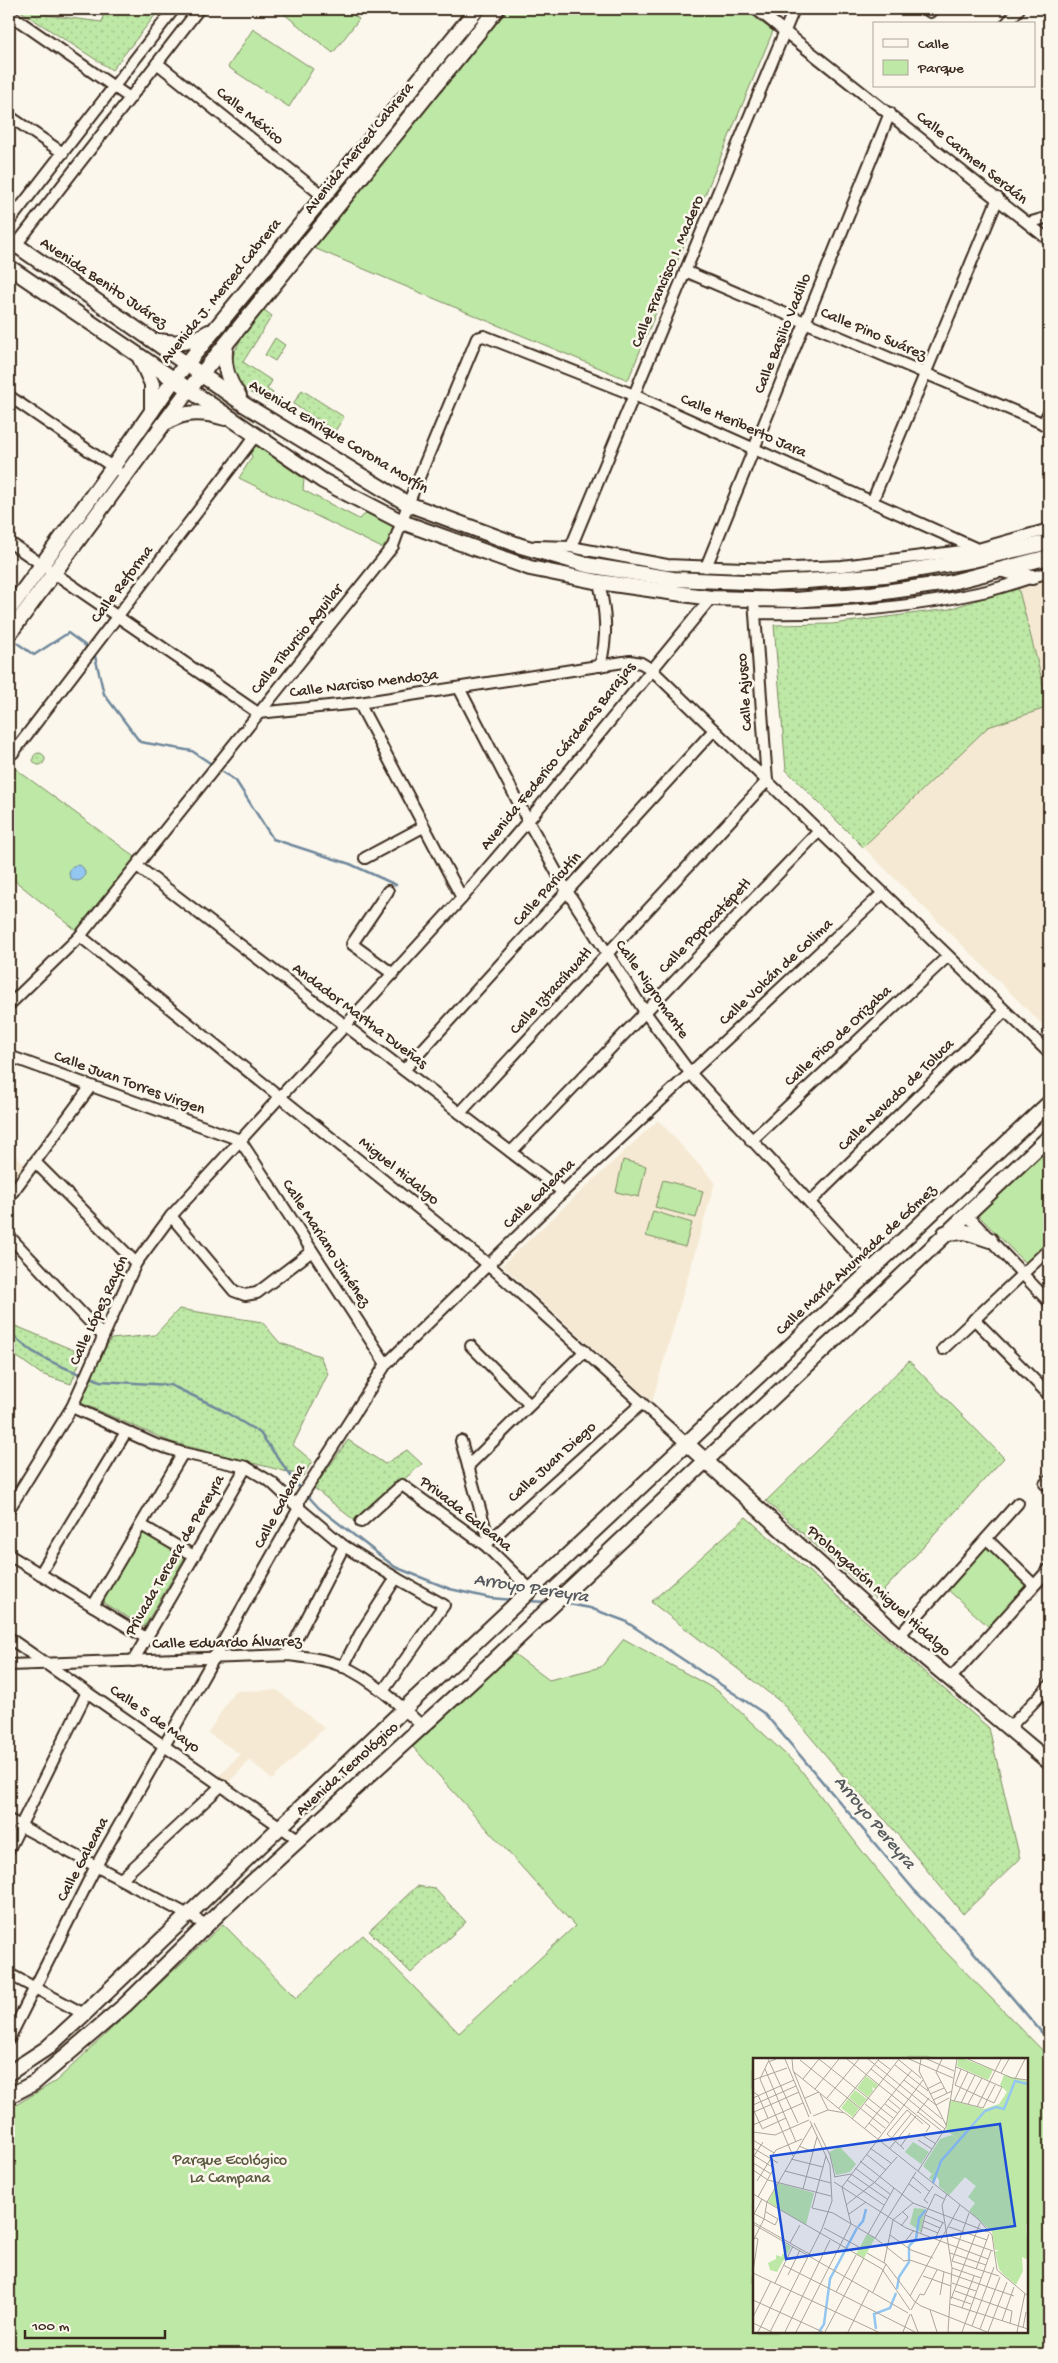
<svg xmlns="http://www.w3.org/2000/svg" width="1058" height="2363" font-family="'Gochi Hand',sans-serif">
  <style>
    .built { fill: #f5e9d3 }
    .grass { fill: url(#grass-dots); stroke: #7c8962 }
    .park { fill: #bee8a5; stroke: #7c8962; fill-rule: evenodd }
    .water { fill: url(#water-ripples); stroke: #70889c }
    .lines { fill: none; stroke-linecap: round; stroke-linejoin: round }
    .stream { stroke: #70889c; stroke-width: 2.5 }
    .minor-casing { stroke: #3b2a1e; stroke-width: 14 }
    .major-casing { stroke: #3b2a1e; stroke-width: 18 }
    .minor { stroke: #fbf7ec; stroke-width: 10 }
    .major { stroke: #fbf7ec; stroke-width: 14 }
    .labels { text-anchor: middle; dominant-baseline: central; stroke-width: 5; stroke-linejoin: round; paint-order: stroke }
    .street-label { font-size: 16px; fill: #3b2a1e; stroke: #fbf7ec }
    .park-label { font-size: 16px; fill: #5c5a40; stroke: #fbf7ec }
    .water-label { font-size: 18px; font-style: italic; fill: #55595d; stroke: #fbf7ec }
    .inset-river { fill: none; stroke: #93c6f0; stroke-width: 2.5 }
    .inset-road { fill: none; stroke: #aea59a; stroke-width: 1 }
    .view { fill: #1d4ed8; fill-opacity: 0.15; stroke: #1d4ed8; stroke-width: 2.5 }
    .inset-edge { fill: none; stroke: #3b2a1e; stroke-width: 2.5 }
  </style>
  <defs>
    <pattern id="grass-dots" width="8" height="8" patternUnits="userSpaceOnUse" patternTransform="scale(1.25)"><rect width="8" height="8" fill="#bee8a5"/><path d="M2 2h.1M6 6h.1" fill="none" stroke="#a4c78e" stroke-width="1.8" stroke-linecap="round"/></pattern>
    <pattern id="water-ripples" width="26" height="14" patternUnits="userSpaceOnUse" patternTransform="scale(1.25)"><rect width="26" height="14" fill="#93c6f0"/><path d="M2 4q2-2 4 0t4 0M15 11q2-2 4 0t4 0" fill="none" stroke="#80aacd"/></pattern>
  </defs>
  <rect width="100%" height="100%" fill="#fbf7ec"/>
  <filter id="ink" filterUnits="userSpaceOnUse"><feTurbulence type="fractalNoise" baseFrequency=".02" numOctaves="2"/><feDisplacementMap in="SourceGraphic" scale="10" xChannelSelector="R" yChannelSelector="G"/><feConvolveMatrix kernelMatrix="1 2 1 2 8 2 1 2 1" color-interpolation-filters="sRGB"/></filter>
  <g filter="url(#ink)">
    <g class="built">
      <polygon points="1049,578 1049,705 1018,587"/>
      <polygon points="1049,707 1049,1031 863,847 988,727"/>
      <polygon points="658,1120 715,1182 652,1402 502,1265"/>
      <polygon points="9,1148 25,1165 9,1186"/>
      <polygon points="277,1690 324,1728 272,1780 250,1760 229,1782 219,1776 240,1754 208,1733 234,1691"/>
    </g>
    <g class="grass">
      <polygon points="17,9 46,9 46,15 102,22 104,9 160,9 112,70"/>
      <path d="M263 309 272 316 243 362 272 381 267 389 273 393 267 402C258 397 247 392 240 385 217 361 249 328 263 309Z"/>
      <polygon points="275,338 285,345 275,361 265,355"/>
      <polygon points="302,390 344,417 335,431 293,404"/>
      <polygon points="1018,587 1049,707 988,727 863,847 786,770 774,625 832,624 949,609"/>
      <circle cx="39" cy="759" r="6"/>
      <polygon points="179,1309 262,1322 280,1343 320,1356 328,1374 293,1445 312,1461 303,1476 171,1442 81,1403 102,1353 111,1339 155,1335"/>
      <polygon points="9,1318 11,1324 83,1354 71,1384 41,1374 9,1351"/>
      <polygon points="909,1361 1004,1458 876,1599 766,1501"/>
      <polygon points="348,1440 385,1464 407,1450 422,1464 355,1521 314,1488"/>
      <polygon points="746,1517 989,1728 1020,1859 963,1914 888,1823 850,1784 782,1703 651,1602"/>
      <polygon points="417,1886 435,1889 466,1922 411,1973 369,1931"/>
    </g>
    <g class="park">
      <polygon points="288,9 345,9 359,19 333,53 284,14"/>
      <polygon points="508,9 744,9 773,31 628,380 314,248"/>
      <polygon points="253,29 313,69 289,107 228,67"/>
      <polygon points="256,445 304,479 303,490 359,519 367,513 393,526 394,536 384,549 239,478 252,457 250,451"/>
      <polygon points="9,764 138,859 77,931 9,876"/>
      <polygon points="1042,1152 1049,1159 1049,1240 1026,1264 978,1215"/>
      <polygon points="623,1160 646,1166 639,1197 616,1192"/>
      <polygon points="663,1180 703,1191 696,1218 655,1207"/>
      <polygon points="653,1211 692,1223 685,1247 646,1236"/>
      <polygon points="142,1532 185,1557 144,1627 102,1602"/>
      <polygon points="985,1546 1027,1585 989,1627 947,1589"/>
      <path d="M624 1639 718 1691 798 1766 862 1851 935 1941 1049 2057V2354H9V2109L56 2081 223 1924 296 1998 363 1935 459 2033 575 1926 413 1747 513 1653 549 1680 601 1667ZM754 2059H1027V2332H754Z"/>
    </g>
    <circle class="water" cx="77" cy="873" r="8"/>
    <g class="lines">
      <g class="stream">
        <polyline points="10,638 34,655 68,633 90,649"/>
        <polyline points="94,652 104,694 140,742 192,751 213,765"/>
        <polyline points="223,772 236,781 273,839 350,864 396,885"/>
        <path d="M9 1330C26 1353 57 1365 83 1375"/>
        <polyline points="89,1376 100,1381 170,1385 217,1407 260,1433 301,1490"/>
        <polyline points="307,1495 319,1508 395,1567 450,1589 490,1598 513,1600"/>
        <polyline points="526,1601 548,1602"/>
        <polyline points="563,1603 590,1608 625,1621 765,1714 915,1891 954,1929 1049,2041"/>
      </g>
      <g class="minor-casing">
        <g id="minor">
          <polyline points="756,9 1049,240"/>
          <polyline points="926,9 930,12 933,9"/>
          <polyline points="9,14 130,98"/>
          <polyline points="1006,24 1019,9"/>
          <polyline points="157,63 323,196"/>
          <polyline points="9,116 63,153"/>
          <polyline points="9,222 174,9"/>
          <polyline points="1028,223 1049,217"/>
          <polyline points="9,254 199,9"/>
          <polyline points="685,271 1049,426"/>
          <polyline points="9,396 117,470"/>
          <polyline points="1043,424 1049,412"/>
          <polyline points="872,502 998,198"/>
          <polyline points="9,542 258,713 359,703 630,661 641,663 651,669 1049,1053"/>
          <polyline points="536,546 571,547 667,565 769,569 842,566 978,549 1049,529"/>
          <polyline points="571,547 794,9"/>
          <polyline points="706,567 890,113"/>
          <path d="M599 582C606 613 608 635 600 666"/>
          <path d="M755 613C832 615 911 608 987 591 1008 586 1028 578 1049 572"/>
          <polyline points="459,688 528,821 567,891 645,1012 691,1074 872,1270"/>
          <polyline points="359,703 462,898"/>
          <polyline points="13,753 256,435"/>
          <polyline points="365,858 423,827"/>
          <polyline points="137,866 563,1192"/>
          <polyline points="388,891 352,944 393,974"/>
          <polyline points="80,936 489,1265 687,1444"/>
          <polyline points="9,1005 80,936 393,546 410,499 477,338 484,336 634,395 993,556"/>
          <polyline points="9,1056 240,1140"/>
          <polyline points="404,1070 714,730"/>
          <polyline points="460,1113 767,781 754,600"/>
          <polyline points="240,1140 386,1364"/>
          <polyline points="751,1141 948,956"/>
          <polyline points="511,1152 819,831"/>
          <polyline points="35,1162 136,1263"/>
          <polyline points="9,1197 91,1086"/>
          <polyline points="810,1202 1005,1011"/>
          <polyline points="967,1215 1049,1302"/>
          <polyline points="171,1216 234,1291 245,1295 257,1293 312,1251"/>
          <polyline points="9,1236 103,1336"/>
          <polyline points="974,1319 1049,1395"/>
          <polyline points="471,1346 529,1404"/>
          <polyline points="943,1349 1049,1249"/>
          <polyline points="72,1407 154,1444 183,1453 246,1467 271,1482 299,1508 344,1546 396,1578 444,1605 383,1691"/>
          <polyline points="461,1441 489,1541"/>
          <polyline points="468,1466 585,1351"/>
          <polyline points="1045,1484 1049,1480"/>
          <polyline points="9,1509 72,1407 136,1263 171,1216 462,898 528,821 711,598"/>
          <polyline points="361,1522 402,1485 485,1545 531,1590"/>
          <polyline points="141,1525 194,1556"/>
          <polyline points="987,1539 1033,1584"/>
          <polyline points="485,1545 642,1403"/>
          <polyline points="9,1555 146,1638"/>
          <polyline points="40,1574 126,1432"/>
          <polyline points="93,1606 183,1453"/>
          <polyline points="899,1636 1018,1503"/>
          <polyline points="9,1638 298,1839"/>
          <polyline points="288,1655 344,1546"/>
          <polyline points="133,1661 246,1467"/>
          <path d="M9 1665 288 1655C306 1657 324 1659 342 1666 371 1678 400 1705 423 1727"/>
          <polyline points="343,1667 360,1634 396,1578"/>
          <polyline points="950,1679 1049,1569"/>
          <polyline points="1009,1728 1049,1686"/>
          <polyline points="9,1820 207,1925"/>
          <polyline points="9,1849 87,1692"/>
          <polyline points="121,1879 222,1785"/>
          <polyline points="9,1974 84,2014"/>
          <polyline points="9,2039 96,1866 299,1508 299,1500 386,1364 563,1192 883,893"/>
        </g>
      </g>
      <g class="major-casing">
        <g id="major">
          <polyline points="9,240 245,405 408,504 521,546 587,565 673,579 769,583 807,581 885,575 973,560 1049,542"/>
          <polyline points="9,267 323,481 402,522 530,568 599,582 711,598 794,600 871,594 948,583 1049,557"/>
          <path d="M158 341C177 344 192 343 209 332"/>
          <path d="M226 344C222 364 227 380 239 396"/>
          <polyline points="140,358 152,384 152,411"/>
          <path d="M167 422C186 410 205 412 225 418"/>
          <polyline points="1003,570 1032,577"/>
          <polyline points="9,610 113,467 175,378 477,9"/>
          <polyline points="9,634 187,392 497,9"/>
          <polyline points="945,1233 966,1232 990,1240"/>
          <polyline points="687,1444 899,1636 1049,1762"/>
          <polyline points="9,2073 47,2048 84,2014 404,1709 1049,1103"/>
          <polyline points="9,2096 34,2083 125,2005 222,1910 486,1668 1049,1137"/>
        </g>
      </g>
      <use href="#minor" class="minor"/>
      <use href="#major" class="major"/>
    </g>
  </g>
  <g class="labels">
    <g class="street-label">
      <text transform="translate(249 117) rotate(39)">Calle México</text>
      <text transform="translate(360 149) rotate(-51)">Avenida Merced Cabrera</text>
      <text transform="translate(971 159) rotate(39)">Calle Carmen Serdán</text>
      <text transform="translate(669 272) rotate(-67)">Calle Francisco I. Madero</text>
      <text transform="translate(103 284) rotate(34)">Avenida Benito Juárez</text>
      <text transform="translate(222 292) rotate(-51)">Avenida J. Merced Cabrera</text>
      <text transform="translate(784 334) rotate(-68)">Calle Basilio Vadillo</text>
      <text transform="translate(873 335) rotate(23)">Calle Pino Suárez</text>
      <text transform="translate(743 427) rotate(24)">Calle Heriberto Jara</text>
      <text transform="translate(338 438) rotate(31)">Avenida Enrique Corona Morfín</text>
      <text transform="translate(123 585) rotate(-53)">Calle Reforma</text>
      <text transform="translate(298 640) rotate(-51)">Calle Tiburcio Aguilar</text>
      <text transform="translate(364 685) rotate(-7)">Calle Narciso Mendoza</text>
      <text transform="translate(746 692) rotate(-94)">Calle Ajusco</text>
      <text transform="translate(559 757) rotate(-51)">Avenida Federico Cárdenas Barajas</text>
      <text transform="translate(548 890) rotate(-48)">Calle Paricutín</text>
      <text transform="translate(706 927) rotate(-46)">Calle Popocatépetl</text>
      <text transform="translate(777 973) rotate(-43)">Calle Volcán de Colima</text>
      <text transform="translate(651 990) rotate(55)">Calle Nigromante</text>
      <text transform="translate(552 992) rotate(-47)">Calle Iztaccíhuatl</text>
      <text transform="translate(359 1017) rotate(37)">Andador Martha Dueñas</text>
      <text transform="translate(839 1037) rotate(-43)">Calle Pico de Orizaba</text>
      <text transform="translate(129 1084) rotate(20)">Calle Juan Torres Virgen</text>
      <text transform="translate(897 1096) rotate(-44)">Calle Nevado de Toluca</text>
      <text transform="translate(398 1172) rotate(39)">Miguel Hidalgo</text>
      <text transform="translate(540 1195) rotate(-44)">Calle Galeana</text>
      <text transform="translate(325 1244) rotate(57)">Calle Mariano Jiménez</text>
      <text transform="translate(857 1261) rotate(-43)">Calle María Ahumada de Gómez</text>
      <text transform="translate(100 1311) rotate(-65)">Calle López Rayón</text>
      <text transform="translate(553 1463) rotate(-42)">Calle Juan Diego</text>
      <text transform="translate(281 1507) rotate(-62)">Calle Galeana</text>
      <text transform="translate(465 1515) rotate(38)">Privada Galeana</text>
      <text transform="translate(176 1556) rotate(-60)">Privada Tercera de Pereyra</text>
      <text transform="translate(878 1592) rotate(42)">Prolongación Miguel Hidalgo</text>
      <text transform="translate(227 1644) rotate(-1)">Calle Eduardo Álvarez</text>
      <text transform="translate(154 1720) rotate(35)">Calle 5 de Mayo</text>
      <text transform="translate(348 1770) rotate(-42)">Avenida Tecnológico</text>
      <text transform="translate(84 1860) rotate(-62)">Calle Galeana</text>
    </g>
    <g class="park-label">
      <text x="230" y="2161">Parque Ecológico<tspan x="230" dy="18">La Campana</tspan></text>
    </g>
    <g class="water-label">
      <text transform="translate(531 1589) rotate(9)">Arroyo Pereyra</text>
      <text transform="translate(874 1823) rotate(50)">Arroyo Pereyra</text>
    </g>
  </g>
  <g transform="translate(753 2058)">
    <rect width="275" height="275" fill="#fbf7ec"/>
    <path d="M102 32 114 41 107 49 96 40ZM95 41 106 50 100 59 88 50ZM199 77 205 81 179 116 170 108 187 81ZM160 84 176 94 168 106 152 94ZM87 89 103 106 97 114 83 117 76 94ZM161 150 172 151 168 174 157 166ZM273 162 275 202 269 199 270 213 263 227 251 217ZM28 183 38 189 24 214 17 212 15 205 23 201V197L29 199V196H34Z" fill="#bee8a5"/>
    <path d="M251 17 275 23V124L232 135 212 119 196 137 186 128V120L183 118 181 124 176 120 205 81 193 72 197 42 231 51 246 46 254 34 247 27Z" fill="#bee8a5"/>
    <path d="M205 1H212L240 12 235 22 204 8ZM113 18 125 27 122 31 119 29 120 33 115 39 104 30ZM263 24 275 28V163L251 217 246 211 242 194 246 192H242L239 174 216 153 222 145 215 139 223 128 212 119 196 137 186 128 188 124 183 118 193 99 233 54 251 52ZM25 125 61 135 53 167 15 144ZM114 176 122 180 111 200 103 196Z" fill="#bee8a5"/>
    <path class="inset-river" d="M180 125 188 103 232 53 243 49 251 51 262 23 275 26M105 169 110 163 113 151M144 231 146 219 156 204V188L163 181 166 160 173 152M123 271 121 256 137 250 143 235M66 274 71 266 77 221 104 170"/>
    <path class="inset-road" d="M15 1 45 65M23 1 15 4 7 21 40 98M32 1 56 59M39 1 40 12 58 56M66 1 140 60M94 1 177 68 173 74M115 1 189 61M156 1 200 20M168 1 166 13 193 67M174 1 201 13M189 1 183 14 194 35M215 1 259 20 275 22M47 2 132 70M125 2 138 12M146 2 168 20M142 7 175 33M203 9 208 11 215 14 249 29 241 45 202 27 208 11M12 11 43 84M118 11 192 71M41 14 90 54M248 15 256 1M50 21 66 1M262 21 272 1M0 22 34 10M151 22 183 47 196 40M62 31 86 1M174 31 188 24M0 34 5 37 15 60M67 36 75 52M177 36 191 30M0 40 41 22M52 40 66 34M74 40 106 1M135 41 147 51M180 42 199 33M198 42 230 50 242 27M201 43 215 14M208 45 222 17M112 46 136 65M132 46 144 55M215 46 229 20M0 47 43 28M224 49 248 1M86 50 126 1M0 51 9 70M1 54 46 34M165 54 190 74M164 55 176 40M60 58 75 52 92 55 225 161 239 177 244 212 275 238M99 61 146 1M61 65 77 97 82 119M116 65 128 75M0 67 50 45M112 70 159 12M9 71 33 60M0 74 22 77 56 62M169 77 183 86M138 81 158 56M0 82 21 95M165 82 179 91M46 88 60 94M148 88 157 75M0 90 25 105M117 90 138 105M137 90 163 58M151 91 134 76 154 52 170 66M113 96 133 112M0 97 21 110 5 139M1 98 10 84M73 98 59 150 80 155 122 180 151 203 157 202 261 238M38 101 70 109M107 103 160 145 235 174M0 105 18 116M102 110 137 136M0 112 15 122 78 138M32 113 78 125M165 113 193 69 204 1M81 119 98 116 134 141M160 119 176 133M94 122 131 147M4 123 23 92 49 81M81 124 153 170 235 201M156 126 168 135M89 129 170 22M50 131 64 79M0 136 129 211 157 252M194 136 189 147 199 210 195 274M175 145 171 142 180 128M93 147 122 124 144 99M0 155 22 167 25 161 13 154M1 156 9 141M96 156 113 144M172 157 191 165M140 162 160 145M171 163 187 170M0 164 58 197M0 166 155 255M148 168 155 159 150 154M170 169 185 175M196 169 234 182M71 170 106 189M168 175 172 157 182 136 191 141M115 176 141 130M137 177 158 192 180 200M194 177 240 193M0 179 5 181 0 213M122 180 163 114M182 181 190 164M0 183 11 161 14 144 59 67M37 185 47 167M151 185 161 172M114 195 133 206 161 243 168 248 234 274M197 195 233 207M199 203 216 155M199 203 246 218M131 205 140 162M30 207 162 274M199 210 228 220M223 211 236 176M0 215 125 274M35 217 47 192M170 218 198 228M22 225 40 188M199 225 223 233M202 233 259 253 257 266M83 234 103 197M120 234 133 206M187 237 191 214M157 238 207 147M198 239 218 246M198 241 227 165M0 242 70 274M197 246 275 271M209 250 221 218M158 252 167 236 171 237 184 212M177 252 184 274M158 256 165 274M0 259 18 223M249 263 261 229M0 265 19 274M219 268 241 209M270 270 273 254M227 271 247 219M5 274 28 229M17 274 69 171 79 143 77 107 57 63M32 274 77 182M43 274 98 166 89 129M72 274 111 200M95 274 116 232M150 274 157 256M209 274 238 193M235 274 254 224M264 274 272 235"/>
    <path class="view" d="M247 66 262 168 33 201 18 98Z"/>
    <rect width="275" height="275" class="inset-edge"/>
  </g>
  <rect width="1058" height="2363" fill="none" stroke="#fbf7ec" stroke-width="30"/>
  <rect x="15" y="15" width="1028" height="2333" fill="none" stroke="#3b2a1e" stroke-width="2" filter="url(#ink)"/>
  <rect x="873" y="22" width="162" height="65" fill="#fbf7ec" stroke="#aea59a"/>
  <rect x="883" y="39" width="25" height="8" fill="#fbf7ec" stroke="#aea59a"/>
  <text x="918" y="48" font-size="15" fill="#3b2a1e">Calle</text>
  <rect x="883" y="60" width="25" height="15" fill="#bee8a5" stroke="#aea59a"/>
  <text x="918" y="72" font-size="15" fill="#3b2a1e">Parque</text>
  <path d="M25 2330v8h140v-8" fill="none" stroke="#3b2a1e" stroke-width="2.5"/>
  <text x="32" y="2330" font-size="15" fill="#3b2a1e" stroke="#fbf7ec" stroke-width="4" paint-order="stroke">100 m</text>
</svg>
